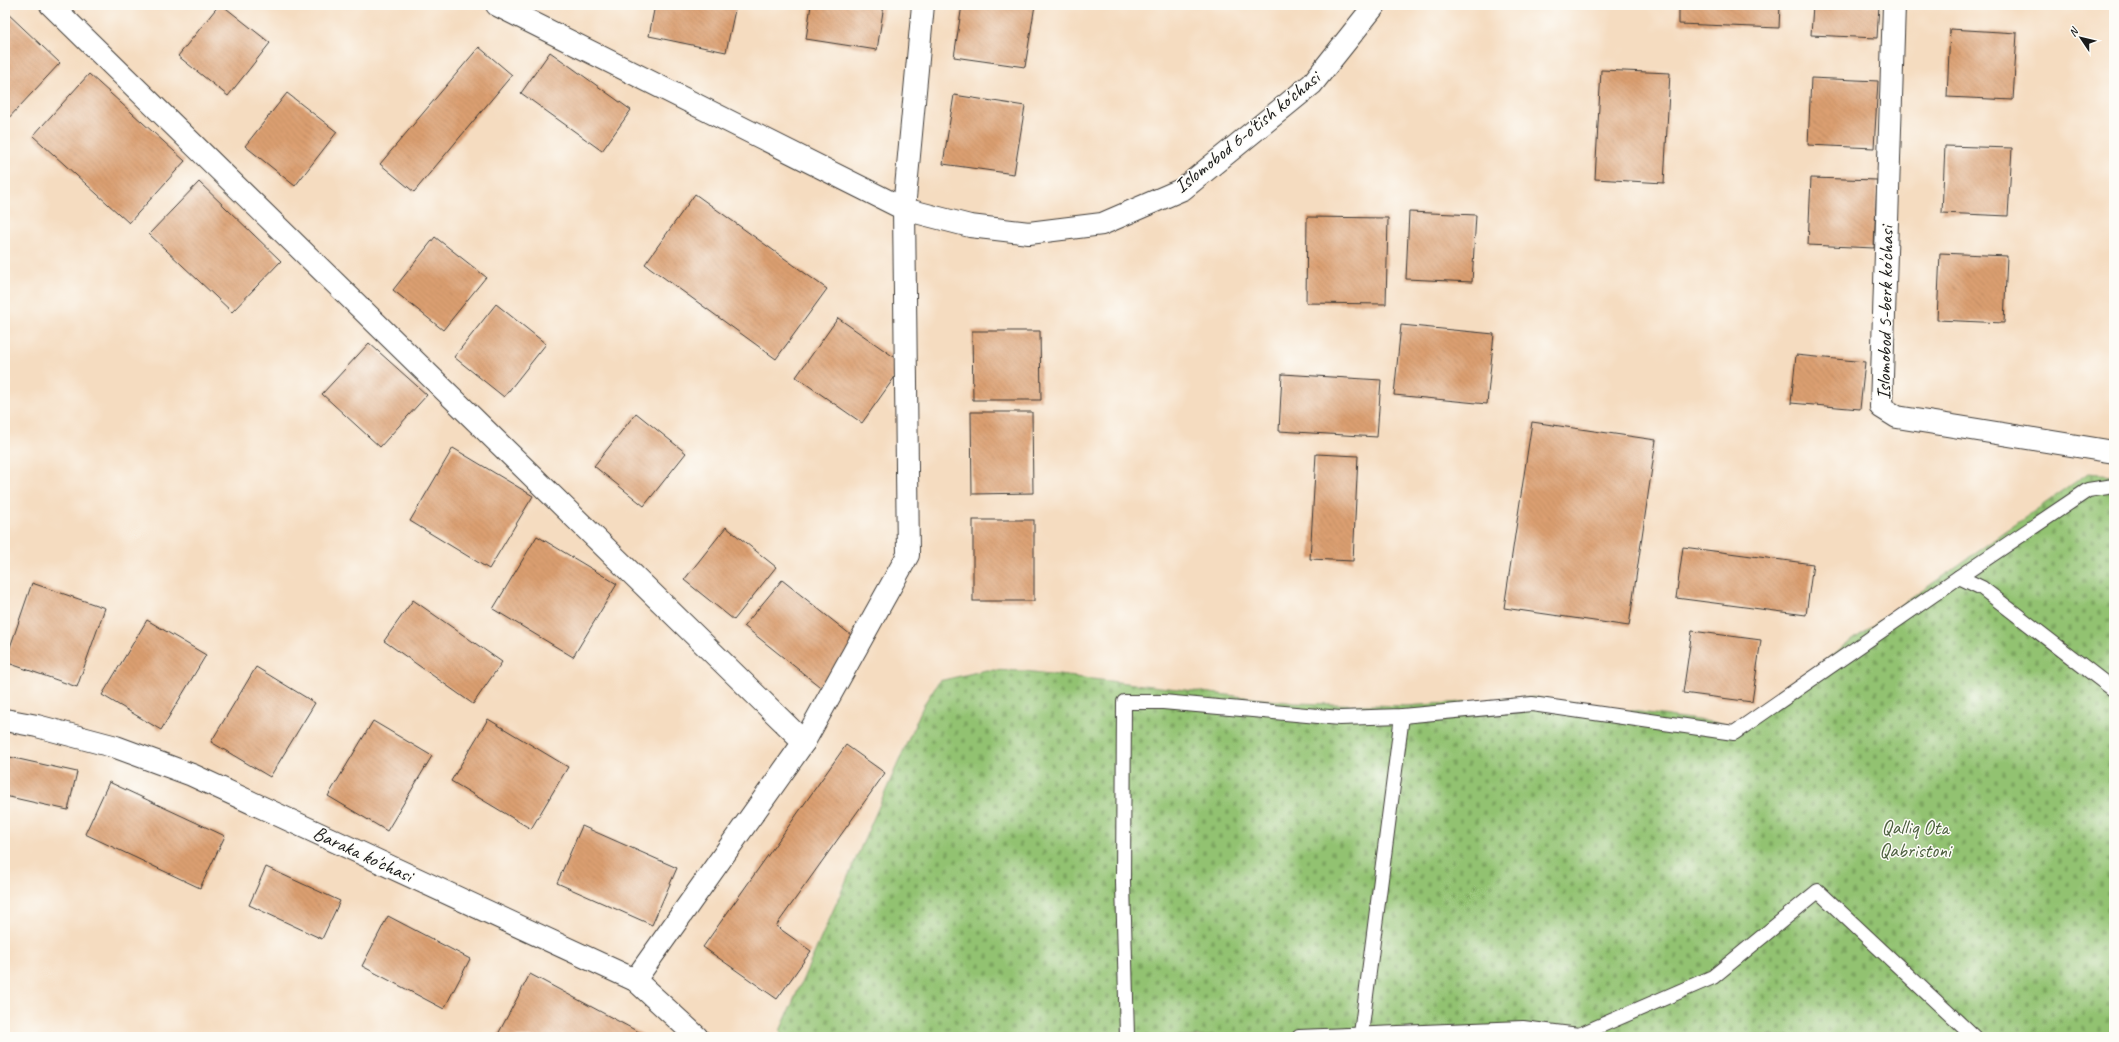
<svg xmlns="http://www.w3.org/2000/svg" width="2119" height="1042" font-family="Caveat,sans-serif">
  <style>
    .cemetery { fill: url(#cemetery-stones); stroke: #576f46 }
    .building { fill: url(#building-back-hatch) }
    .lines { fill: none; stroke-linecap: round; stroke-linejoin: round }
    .lane-casing { stroke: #3d3935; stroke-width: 16 }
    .street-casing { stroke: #3d3935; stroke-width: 24 }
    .secondary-casing { stroke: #3d3935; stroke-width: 24 }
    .lane { stroke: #fff; stroke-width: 14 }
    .street { stroke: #fff; stroke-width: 22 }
    .secondary { stroke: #fff; stroke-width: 22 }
    .labels { text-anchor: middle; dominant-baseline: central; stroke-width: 3; stroke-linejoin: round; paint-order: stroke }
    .street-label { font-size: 20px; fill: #1c1c1c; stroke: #fdfcf7 }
    .park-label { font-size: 20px; fill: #4b5e3e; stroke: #fdfcf7 }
  </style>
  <defs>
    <pattern id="cemetery-stones" width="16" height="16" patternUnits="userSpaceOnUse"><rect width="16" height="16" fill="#92c271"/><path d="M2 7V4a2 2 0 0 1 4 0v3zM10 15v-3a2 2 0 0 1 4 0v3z" fill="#7da661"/></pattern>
    <pattern id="building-back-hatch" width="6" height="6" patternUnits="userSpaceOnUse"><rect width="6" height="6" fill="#db9f71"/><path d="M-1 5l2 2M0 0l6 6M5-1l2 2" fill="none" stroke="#bb8861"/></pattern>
  </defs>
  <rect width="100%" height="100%" fill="#fdfcf7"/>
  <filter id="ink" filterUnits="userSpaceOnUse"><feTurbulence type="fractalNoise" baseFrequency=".025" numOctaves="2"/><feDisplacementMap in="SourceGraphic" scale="8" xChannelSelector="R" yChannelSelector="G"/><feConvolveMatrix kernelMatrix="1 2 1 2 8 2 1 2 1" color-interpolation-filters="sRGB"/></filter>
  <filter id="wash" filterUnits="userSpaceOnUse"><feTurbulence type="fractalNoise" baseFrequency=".012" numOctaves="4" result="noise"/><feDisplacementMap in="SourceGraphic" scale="16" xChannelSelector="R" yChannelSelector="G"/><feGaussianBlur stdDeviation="0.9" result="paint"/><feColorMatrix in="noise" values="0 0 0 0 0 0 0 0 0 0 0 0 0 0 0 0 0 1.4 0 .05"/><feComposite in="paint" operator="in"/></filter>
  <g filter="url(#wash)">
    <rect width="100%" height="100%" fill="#f5dcc0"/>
    <polygon class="cemetery" points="2088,473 2114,475 2114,1037 787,1037 780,1031 924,704 939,681 986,670 1025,671 1295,703 1406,706 1533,697 1733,725"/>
    <g id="blocks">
      <g class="building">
        <polygon points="219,5 222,5 270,43 228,96 178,56"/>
        <polygon points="655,5 736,5 726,52 649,36"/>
        <polygon points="811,5 884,5 877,50 806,39"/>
        <polygon points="962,5 1035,5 1025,67 954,57"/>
        <polygon points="1679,5 1780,5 1779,28 1679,24"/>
        <polygon points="1813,5 1879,5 1877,38 1811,35"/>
        <polygon points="5,11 60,63 5,122"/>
        <polygon points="1950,29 2017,33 2013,100 1947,97"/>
        <polygon points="479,47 512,75 414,192 380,164"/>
        <polygon points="550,52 631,110 602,151 521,93"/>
        <polygon points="1601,70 1670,73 1664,183 1595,179"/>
        <polygon points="89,74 185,161 129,223 33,136"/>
        <polygon points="1811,78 1878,81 1874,148 1808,145"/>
        <polygon points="287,93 337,132 295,186 245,146"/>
        <polygon points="954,95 1025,106 1014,174 943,164"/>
        <polygon points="1945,146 2012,148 2008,216 1942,213"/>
        <polygon points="1811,178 1877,180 1874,248 1808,245"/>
        <polygon points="199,182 281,261 232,312 149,234"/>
        <polygon points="695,194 827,289 776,359 645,264"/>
        <polygon points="1409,212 1476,215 1472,282 1406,279"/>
        <polygon points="1307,217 1388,218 1386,304 1306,303"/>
        <polygon points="435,237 486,277 443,330 393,290"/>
        <polygon points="1940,253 2007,256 2004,323 1937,320"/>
        <polygon points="496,304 546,344 504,397 454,357"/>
        <polygon points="838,318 904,364 862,423 796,377"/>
        <polygon points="1401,325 1494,334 1487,404 1394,395"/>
        <polygon points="972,331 1040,331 1041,400 973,400"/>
        <polygon points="369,343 427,395 380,447 322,394"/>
        <polygon points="1796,355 1865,362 1860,409 1791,403"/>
        <polygon points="1282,374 1381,380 1377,437 1279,431"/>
        <polygon points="971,412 1032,412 1033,493 972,494"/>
        <polygon points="636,413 686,453 644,506 594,466"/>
        <polygon points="1532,422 1656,440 1629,626 1504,608"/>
        <polygon points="453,448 533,496 489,569 410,521"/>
        <polygon points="1316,454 1358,456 1353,561 1310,559"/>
        <rect x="973" y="520" width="61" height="81"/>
        <polygon points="726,527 776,567 734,620 684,580"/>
        <polygon points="537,536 617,584 573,657 493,609"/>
        <polygon points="1683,547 1813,564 1806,615 1676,598"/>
        <polygon points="782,580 856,639 824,690 744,626"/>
        <polygon points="32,583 105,608 77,687 5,662"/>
        <polygon points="413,600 502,662 473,704 384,641"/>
        <polygon points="147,620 206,655 161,730 102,695"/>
        <polygon points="1692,631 1761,640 1752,702 1683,693"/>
        <polygon points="256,667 315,703 270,777 211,742"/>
        <polygon points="488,719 568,767 531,829 451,781"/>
        <polygon points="373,721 432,756 387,831 328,796"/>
        <polygon points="846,745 885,773 776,926 811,951 777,999 703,947"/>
        <polygon points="5,756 77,772 68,810 5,796"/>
        <polygon points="109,782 225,836 200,888 85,834"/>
        <polygon points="582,826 677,868 652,925 557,883"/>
        <polygon points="266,867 340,901 322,939 249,905"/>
        <polygon points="388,916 470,959 444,1009 362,966"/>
        <polygon points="530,974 648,1037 499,1037 497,1036"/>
      </g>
    </g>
  </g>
  <g filter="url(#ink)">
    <use href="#blocks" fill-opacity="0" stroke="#3d3935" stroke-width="1"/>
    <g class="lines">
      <g class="lane-casing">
        <g id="lane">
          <polyline points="1959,577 1982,588 2114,690"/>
          <polyline points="1361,1034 1402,716"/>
          <polyline points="1579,1035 1713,977 1818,891 1974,1037"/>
          <polyline points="1127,1037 1123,882 1124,702 1163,702 1340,718 1402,716 1532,704 1734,733 1959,577 2088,490 2114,486"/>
          <polyline points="1299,1037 1523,1028 1579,1035 1579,1037"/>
        </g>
      </g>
      <g class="street-casing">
        <g id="street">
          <polyline points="51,5 804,742"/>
          <polyline points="497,5 904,209 970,226 1029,233 1102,224 1183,189 1312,84 1375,5"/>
          <polyline points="1894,5 1881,407 1897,417 2114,452"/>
          <polyline points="635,980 804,742 908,555 904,209 923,5"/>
        </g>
      </g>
      <g class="secondary-casing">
        <polyline id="secondary" points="5,720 37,726 116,747 192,775 635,980 697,1037"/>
      </g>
      <use href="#lane" class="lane"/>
      <use href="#street" class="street"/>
      <use href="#secondary" class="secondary"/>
    </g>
  </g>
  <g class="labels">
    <g class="street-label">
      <text transform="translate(1247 132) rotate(-39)">Islomobod 6-o'tish ko'chasi</text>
      <text transform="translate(1885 313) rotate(-89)">Islomobod 5-berk ko'chasi</text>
      <text transform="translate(363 854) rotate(25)">Baraka ko'chasi</text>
    </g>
    <g class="park-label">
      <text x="1915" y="827">Qalliq Ota<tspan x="1915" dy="23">Qabristoni</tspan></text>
    </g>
  </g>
  <rect width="2119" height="1042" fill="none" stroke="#fdfcf7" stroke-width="20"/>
  <g transform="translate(2081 38) rotate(305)" stroke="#fdfcf7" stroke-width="3" paint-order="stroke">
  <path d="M0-3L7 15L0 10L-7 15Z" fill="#1c1c1c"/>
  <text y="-6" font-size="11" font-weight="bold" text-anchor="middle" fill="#1c1c1c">N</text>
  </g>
</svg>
